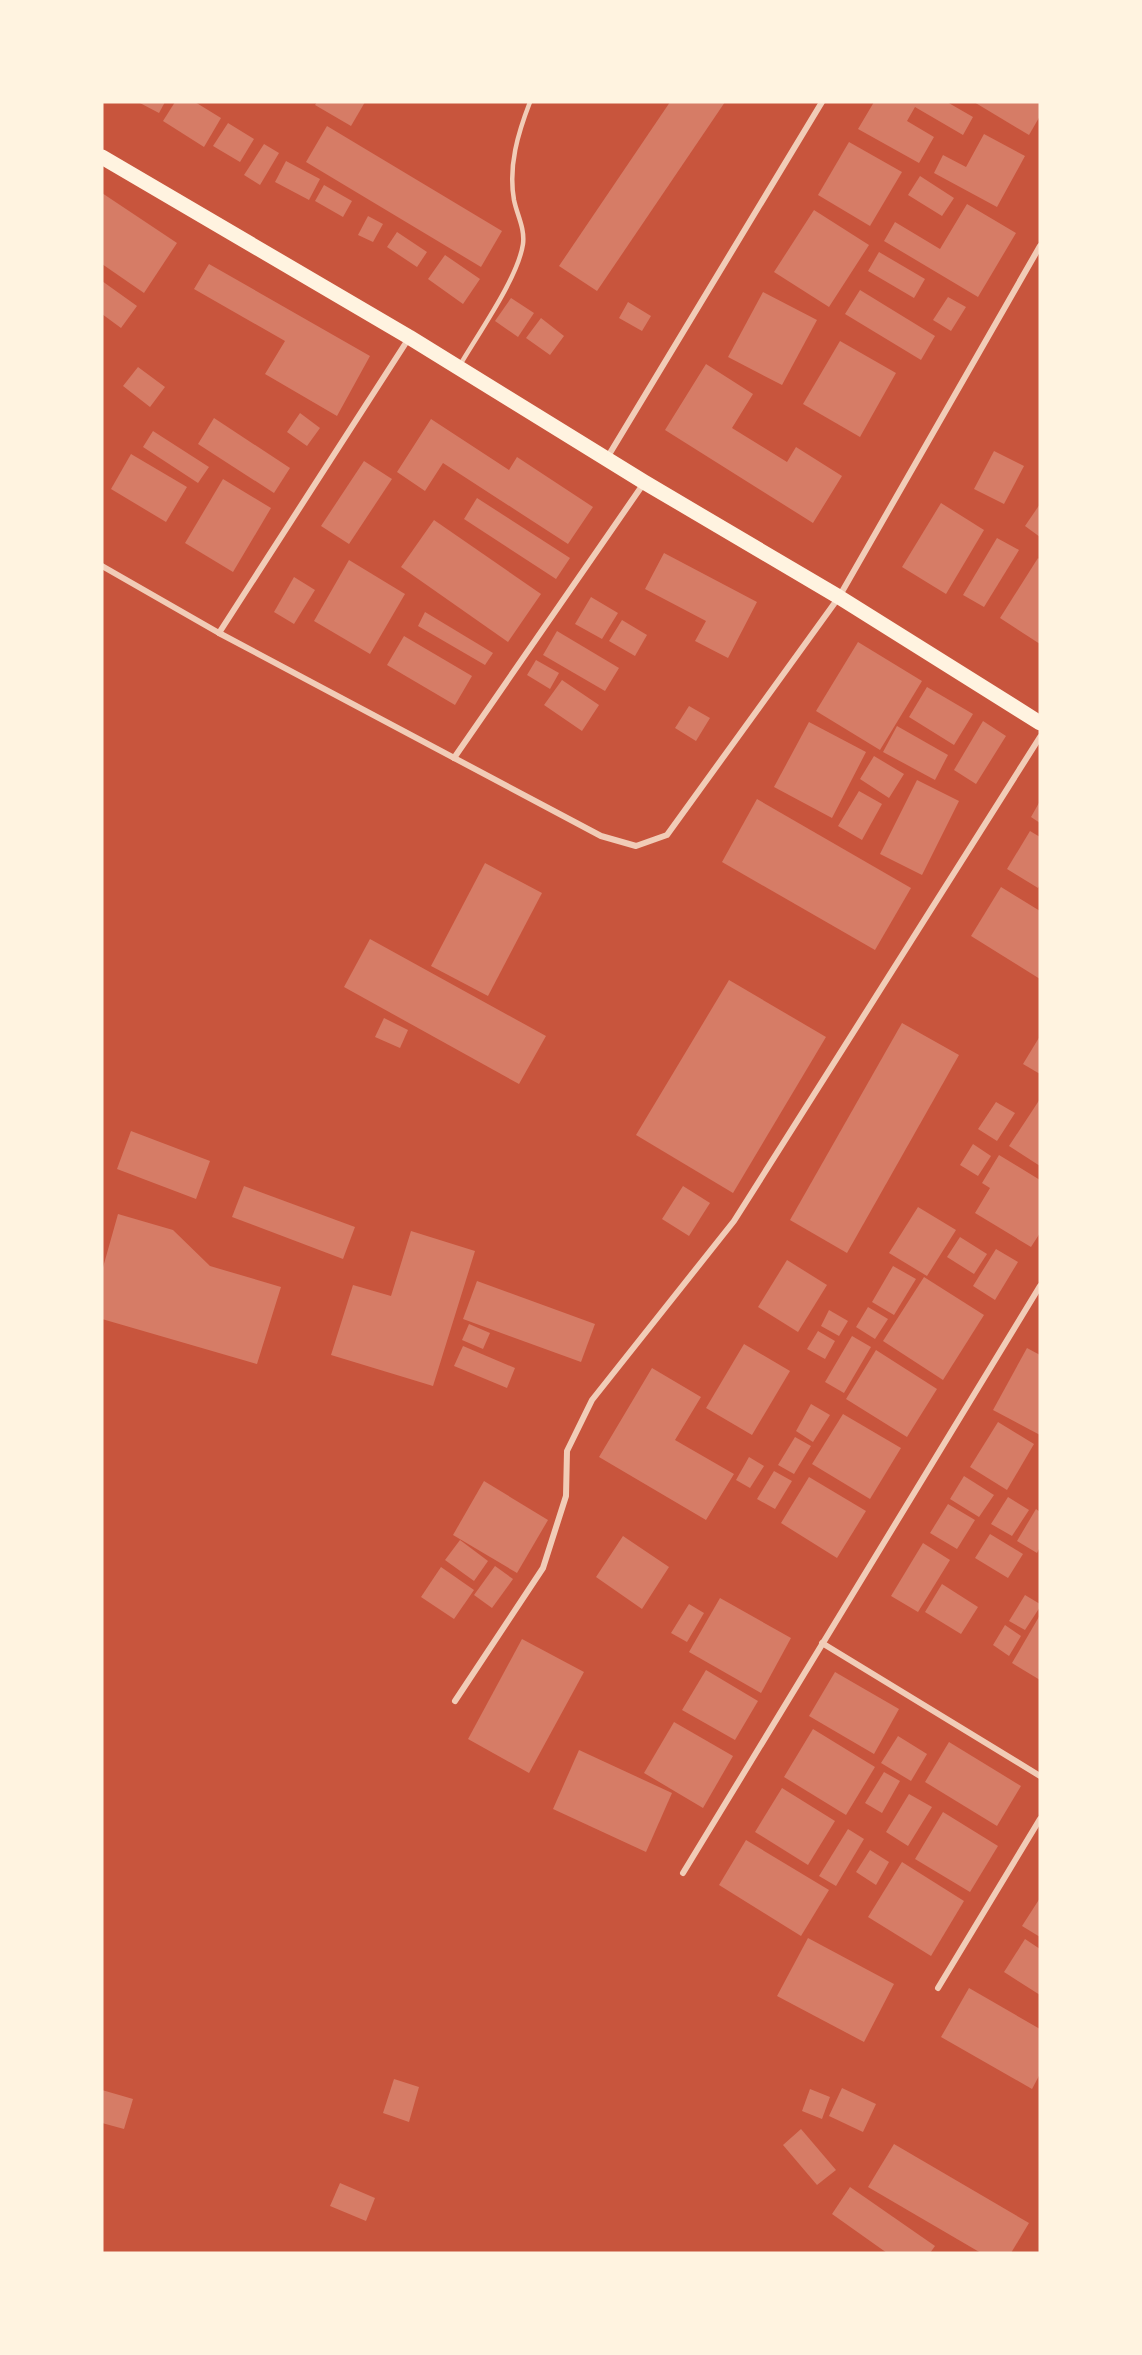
<svg xmlns="http://www.w3.org/2000/svg" width="1142" height="2355" font-family="'Public Sans',sans-serif">
  <style>
    .building { fill: #d67c66 }
    .lines { fill: none; stroke-linecap: round; stroke-linejoin: round }
    .service { stroke: #f1ccb7; stroke-width: 4.5 }
    .minor { stroke: #f1ccb7; stroke-width: 6 }
    .primary { stroke: #fff3e0; stroke-width: 15 }
  </style>
  <rect width="100%" height="100%" fill="#c8553d"/>
  <g class="building">
    <polygon points="138,102 165,102 159,113"/>
    <polygon points="175,102 195,102 221,118 204,147 163,121"/>
    <polygon points="317,102 365,102 351,126 315,105"/>
    <polygon points="670,102 725,102 597,291 559,266"/>
    <polygon points="874,102 947,102 973,117 963,135 915,107 907,121 934,137 919,163 858,129"/>
    <polygon points="974,102 1040,102 1040,116 1029,135"/>
    <polygon points="228,123 254,139 240,162 213,146"/>
    <polygon points="327,126 502,231 481,267 306,162"/>
    <polygon points="984,134 1025,156 997,207 934,173 943,155 966,167"/>
    <polygon points="849,142 902,172 870,226 818,195"/>
    <polygon points="264,144 279,153 260,185 244,175"/>
    <polygon points="286,161 320,179 309,200 275,182"/>
    <polygon points="920,176 954,198 942,216 908,195"/>
    <polygon points="324,185 352,201 343,217 315,201"/>
    <polygon points="102,193 177,243 144,293 102,264"/>
    <polygon points="967,204 1016,233 978,297 884,241 895,222 940,249"/>
    <polygon points="814,210 869,245 829,307 774,272"/>
    <polygon points="368,216 383,224 373,242 358,235"/>
    <polygon points="397,232 427,252 417,267 387,247"/>
    <polygon points="879,252 925,279 914,298 868,271"/>
    <polygon points="445,255 480,279 463,304 428,279"/>
    <polygon points="209,264 370,356 337,416 265,374 285,341 194,289"/>
    <polygon points="102,281 137,306 121,328 102,314"/>
    <polygon points="860,290 935,336 921,360 845,314"/>
    <polygon points="763,292 817,320 782,385 728,357"/>
    <polygon points="948,297 966,307 951,331 933,320"/>
    <polygon points="511,298 534,313 518,337 495,321"/>
    <polygon points="628,302 651,316 642,331 619,318"/>
    <polygon points="541,318 564,336 550,355 526,338"/>
    <polygon points="840,341 896,373 860,437 803,404"/>
    <polygon points="706,364 753,394 732,428 787,462 796,447 842,476 813,523 665,430"/>
    <polygon points="138,367 165,387 150,407 123,386"/>
    <polygon points="300,413 320,428 307,446 287,432"/>
    <polygon points="214,418 290,468 274,493 198,444"/>
    <polygon points="431,419 509,470 517,457 593,507 568,544 443,463 425,491 397,472"/>
    <polygon points="153,431 209,467 198,483 143,447"/>
    <polygon points="994,451 1024,466 1004,504 974,489"/>
    <polygon points="131,454 187,487 166,522 111,489"/>
    <polygon points="364,461 392,479 349,544 321,526"/>
    <polygon points="223,479 271,508 233,572 185,543"/>
    <polygon points="477,498 570,558 556,579 464,519"/>
    <polygon points="941,503 984,530 946,594 902,567"/>
    <polygon points="1040,504 1040,537 1025,526"/>
    <polygon points="434,520 541,594 508,642 401,567"/>
    <polygon points="997,538 1019,550 984,607 963,595"/>
    <polygon points="664,553 757,602 728,658 695,641 706,621 645,589"/>
    <polygon points="1038,558 1040,560 1040,644 1000,618"/>
    <polygon points="349,560 405,594 370,654 314,621"/>
    <polygon points="294,577 315,590 294,624 274,612"/>
    <polygon points="591,597 618,613 602,639 575,624"/>
    <polygon points="425,612 493,653 485,665 418,626"/>
    <polygon points="622,620 647,635 635,656 609,641"/>
    <polygon points="557,631 619,668 605,691 543,655"/>
    <polygon points="404,636 472,676 455,705 387,665"/>
    <polygon points="858,642 922,681 880,750 816,711"/>
    <polygon points="536,660 559,673 550,689 527,675"/>
    <polygon points="562,680 599,705 582,731 544,705"/>
    <polygon points="927,687 973,714 954,745 909,717"/>
    <polygon points="689,706 710,718 696,741 675,728"/>
    <polygon points="983,721 1006,736 976,784 954,770"/>
    <polygon points="809,722 866,752 832,818 774,787"/>
    <polygon points="897,726 948,755 935,780 883,752"/>
    <polygon points="874,756 904,774 889,798 860,779"/>
    <polygon points="917,780 959,801 922,875 880,854"/>
    <polygon points="859,791 882,804 862,840 838,826"/>
    <polygon points="757,799 911,888 875,950 722,862"/>
    <polygon points="1040,801 1040,823 1031,817"/>
    <polygon points="1030,831 1040,837 1040,884 1038,888 1007,869"/>
    <polygon points="485,863 542,893 488,996 431,966"/>
    <polygon points="1001,887 1040,911 1040,979 971,936"/>
    <polygon points="370,939 546,1036 519,1084 344,987"/>
    <polygon points="729,980 826,1037 733,1193 636,1135"/>
    <polygon points="384,1018 408,1030 400,1048 375,1037"/>
    <polygon points="902,1023 959,1055 847,1253 790,1220"/>
    <polygon points="1040,1036 1040,1074 1023,1064"/>
    <polygon points="1040,1099 1040,1166 1009,1146"/>
    <polygon points="996,1102 1015,1113 997,1141 978,1129"/>
    <polygon points="131,1131 210,1161 196,1199 117,1169"/>
    <polygon points="973,1144 991,1156 978,1176 960,1165"/>
    <polygon points="999,1155 1040,1180 1040,1233 1031,1247 975,1213 990,1188 982,1183"/>
    <polygon points="244,1186 355,1227 343,1259 232,1217"/>
    <polygon points="683,1186 710,1203 689,1236 662,1219"/>
    <polygon points="918,1207 956,1230 927,1276 889,1253"/>
    <polygon points="118,1214 173,1230 210,1266 281,1287 257,1364 102,1319 102,1271"/>
    <polygon points="411,1231 475,1251 433,1386 331,1355 353,1285 391,1296"/>
    <polygon points="960,1237 987,1254 974,1274 947,1257"/>
    <polygon points="996,1249 1018,1262 995,1300 973,1286"/>
    <polygon points="787,1260 827,1285 798,1332 758,1307"/>
    <polygon points="893,1266 916,1279 894,1315 872,1302"/>
    <polygon points="924,1277 984,1315 943,1380 883,1341"/>
    <polygon points="477,1281 595,1324 581,1362 463,1319"/>
    <polygon points="868,1307 888,1319 875,1339 856,1327"/>
    <polygon points="829,1310 848,1321 839,1336 821,1326"/>
    <polygon points="469,1324 490,1333 483,1349 462,1340"/>
    <polygon points="818,1331 835,1341 825,1359 807,1349"/>
    <polygon points="852,1336 871,1347 844,1393 825,1382"/>
    <polygon points="744,1344 790,1371 752,1435 706,1408"/>
    <polygon points="463,1346 515,1368 507,1388 454,1366"/>
    <polygon points="1027,1348 1040,1355 1040,1435 993,1410"/>
    <polygon points="876,1350 937,1389 907,1437 846,1399"/>
    <polygon points="652,1368 701,1397 675,1440 734,1474 706,1520 599,1457"/>
    <polygon points="811,1404 830,1415 813,1442 796,1431"/>
    <polygon points="843,1414 901,1448 870,1499 812,1464"/>
    <polygon points="998,1422 1034,1444 1007,1490 970,1467"/>
    <polygon points="795,1437 811,1446 794,1474 778,1465"/>
    <polygon points="749,1457 764,1466 750,1488 736,1480"/>
    <polygon points="774,1471 792,1481 775,1509 757,1499"/>
    <polygon points="964,1476 994,1495 979,1517 950,1499"/>
    <polygon points="809,1477 866,1511 837,1558 781,1523"/>
    <polygon points="484,1481 548,1520 517,1573 453,1535"/>
    <polygon points="1008,1497 1029,1510 1012,1536 991,1524"/>
    <polygon points="948,1504 975,1520 957,1549 930,1533"/>
    <polygon points="1036,1509 1040,1512 1040,1547 1037,1553 1017,1541"/>
    <polygon points="990,1534 1023,1554 1008,1578 975,1558"/>
    <polygon points="623,1536 669,1567 642,1609 596,1577"/>
    <polygon points="460,1540 488,1561 474,1581 445,1560"/>
    <polygon points="923,1543 950,1560 918,1612 891,1596"/>
    <polygon points="495,1566 513,1579 492,1608 474,1595"/>
    <polygon points="441,1567 474,1590 454,1619 421,1597"/>
    <polygon points="942,1584 978,1607 961,1634 925,1612"/>
    <polygon points="1025,1595 1040,1604 1040,1607 1025,1630 1009,1621"/>
    <polygon points="720,1598 791,1638 761,1693 689,1652"/>
    <polygon points="689,1604 704,1613 687,1642 671,1633"/>
    <polygon points="1040,1615 1040,1680 1012,1663"/>
    <polygon points="1005,1625 1021,1636 1009,1656 993,1645"/>
    <polygon points="522,1639 584,1672 529,1773 468,1739"/>
    <polygon points="706,1670 758,1701 735,1740 682,1710"/>
    <polygon points="835,1672 899,1709 874,1754 809,1716"/>
    <polygon points="674,1722 733,1756 703,1808 644,1773"/>
    <polygon points="813,1729 875,1767 846,1815 784,1777"/>
    <polygon points="898,1736 927,1754 911,1781 881,1763"/>
    <polygon points="949,1742 1021,1786 997,1826 925,1782"/>
    <polygon points="579,1750 672,1793 646,1852 553,1809"/>
    <polygon points="884,1772 900,1781 882,1813 865,1803"/>
    <polygon points="782,1788 835,1821 808,1865 755,1832"/>
    <polygon points="909,1794 932,1807 908,1846 886,1832"/>
    <polygon points="943,1812 998,1846 970,1892 915,1859"/>
    <polygon points="848,1829 864,1839 836,1886 819,1876"/>
    <polygon points="746,1840 829,1890 801,1936 719,1885"/>
    <polygon points="870,1850 889,1862 876,1885 856,1872"/>
    <polygon points="902,1862 964,1901 931,1956 868,1917"/>
    <polygon points="1040,1898 1040,1937 1022,1926"/>
    <polygon points="808,1938 894,1984 864,2042 777,1996"/>
    <polygon points="1025,1939 1040,1949 1040,1995 1004,1972"/>
    <polygon points="969,1988 1040,2029 1040,2074 1032,2089 941,2037"/>
    <polygon points="394,2079 419,2087 409,2122 383,2113"/>
    <polygon points="842,2088 876,2104 863,2132 829,2116"/>
    <polygon points="810,2089 830,2097 822,2119 802,2111"/>
    <polygon points="102,2090 133,2099 124,2129 102,2123"/>
    <polygon points="801,2129 836,2170 817,2185 783,2145"/>
    <polygon points="894,2144 1029,2223 1011,2253 981,2253 868,2187"/>
    <polygon points="340,2183 375,2198 366,2221 330,2206"/>
    <polygon points="850,2187 935,2246 930,2253 887,2253 832,2214"/>
  </g>
  <g class="lines">
    <path class="service" d="M460 365C478 334 518 278 523 244 525 228 517 215 514 200 508 166 518 133 530 102"/>
    <g class="minor">
      <polyline points="607,458 822,102"/>
      <polyline points="102,566 219,633 601,836 636,846 667,835 839,597 1040,246"/>
      <polyline points="219,633 409,338"/>
      <polyline points="454,758 644,483"/>
      <polyline points="822,1643 1040,1776"/>
      <polyline points="455,1701 543,1568 566,1496 567,1451 592,1400 734,1221 1040,737"/>
      <polyline points="683,1873 1040,1286"/>
      <polyline points="938,1988 1040,1819"/>
    </g>
    <polyline class="primary" points="102,157 409,337 644,482 839,597 1040,723"/>
  </g>
  <rect width="1142" height="2355" fill="none" stroke="#fff3e0" stroke-width="207"/>
</svg>
